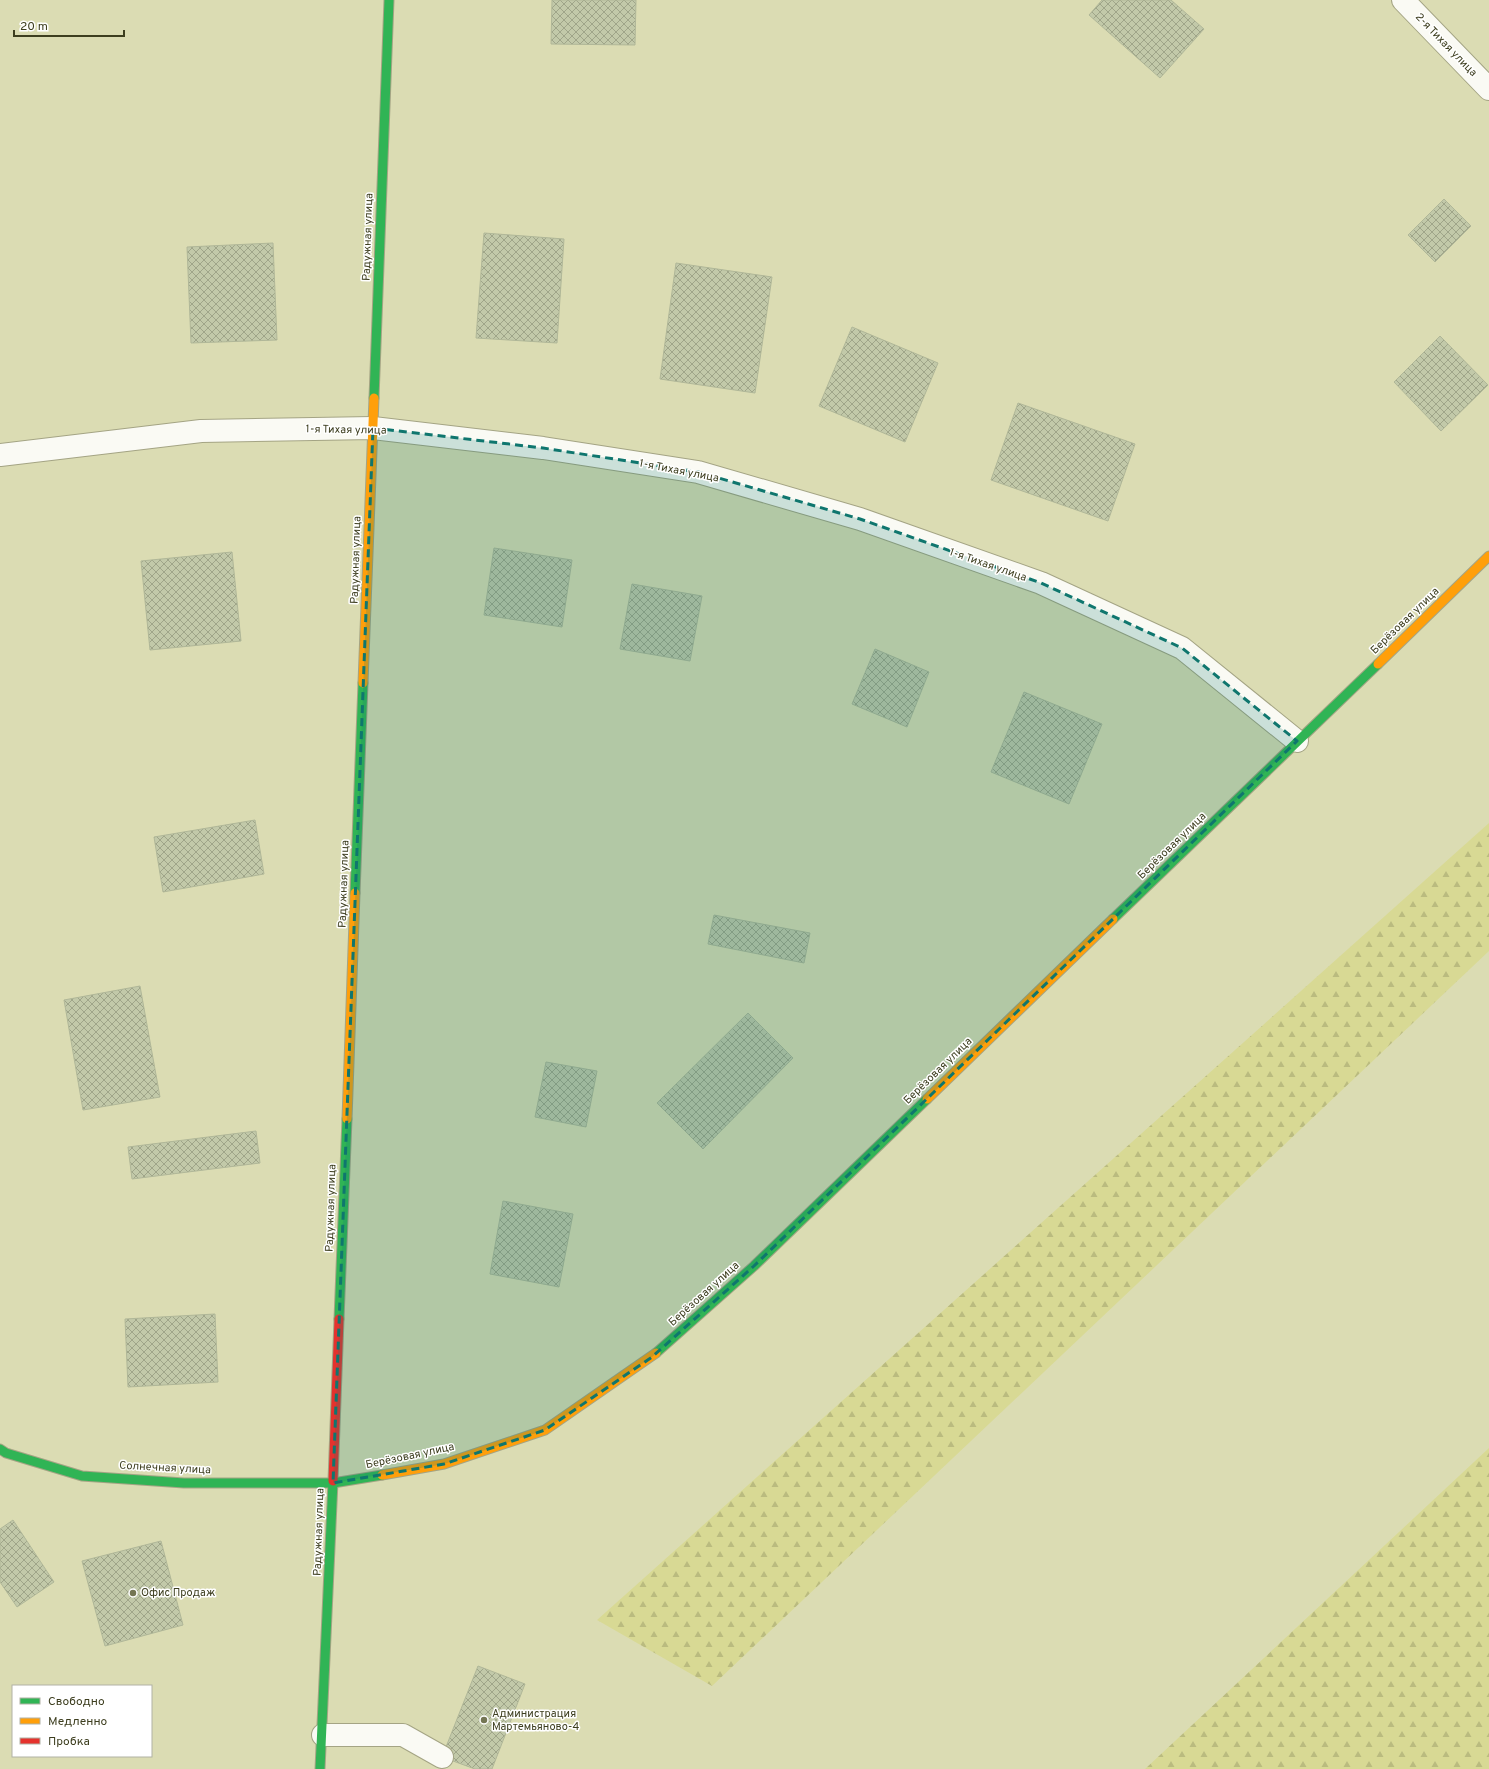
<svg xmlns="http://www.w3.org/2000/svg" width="1489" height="1769" font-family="Overpass,sans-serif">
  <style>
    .forest { fill: url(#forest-firs) }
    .building { fill: url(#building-cross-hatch); stroke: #b0b798 }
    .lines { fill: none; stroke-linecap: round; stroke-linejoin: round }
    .street-casing { stroke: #a4a484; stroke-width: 24 }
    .fast-casing { stroke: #a4a484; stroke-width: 11 }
    .slow-casing { stroke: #a4a484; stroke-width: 11 }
    .jam-casing { stroke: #a4a484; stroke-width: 11 }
    .street { stroke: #fafaf4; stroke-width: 22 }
    .fast { stroke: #30b455; stroke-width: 9 }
    .slow { stroke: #ff9f0a; stroke-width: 9 }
    .jam { stroke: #e5322d; stroke-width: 9 }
    .marked { fill: #0f766e; fill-opacity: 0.2; stroke: #0f766e; stroke-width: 3; stroke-dasharray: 8 5; stroke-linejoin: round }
    .poi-dot { fill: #747553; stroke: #fff; stroke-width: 1.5 }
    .labels { text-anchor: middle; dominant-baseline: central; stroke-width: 3; stroke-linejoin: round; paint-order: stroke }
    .street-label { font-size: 11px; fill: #3d3e1f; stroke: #fff }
    .poi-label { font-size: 11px; fill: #3d3e1f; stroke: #fff; text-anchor: start }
  </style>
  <defs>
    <pattern id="forest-firs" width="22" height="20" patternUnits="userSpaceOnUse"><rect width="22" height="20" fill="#d8d994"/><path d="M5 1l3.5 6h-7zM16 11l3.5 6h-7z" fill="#babb7f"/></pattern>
    <pattern id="building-cross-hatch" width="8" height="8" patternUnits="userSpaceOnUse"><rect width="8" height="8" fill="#c2c9a9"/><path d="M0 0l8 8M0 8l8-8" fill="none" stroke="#9fa589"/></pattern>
  </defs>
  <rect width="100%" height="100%" fill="#dbdcb3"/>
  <g class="forest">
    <polygon points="1489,823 1489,951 712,1686 597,1620"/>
    <polygon points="1489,1448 1489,1769 1145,1769"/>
  </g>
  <g class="building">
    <polygon points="552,0 636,0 635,45 551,44"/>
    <polygon points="1102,0 1171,0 1204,29 1160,78 1089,15"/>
    <polygon points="1444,199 1471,226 1435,262 1408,235"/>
    <polygon points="484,233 564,239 557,343 476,338"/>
    <polygon points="273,243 277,340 191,343 187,247"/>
    <polygon points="676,263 772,277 755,393 660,379"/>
    <polygon points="852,327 938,363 905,442 819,406"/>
    <polygon points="1440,336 1488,385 1441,431 1394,382"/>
    <polygon points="1018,403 1135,444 1108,521 991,480"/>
    <polygon points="494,548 572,560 562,627 484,615"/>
    <polygon points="232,552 241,641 150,650 141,561"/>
    <polygon points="632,584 702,596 690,661 620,649"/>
    <polygon points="875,649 929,672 907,727 852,704"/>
    <polygon points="1024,692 1102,724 1069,804 991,772"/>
    <polygon points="255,820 264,874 163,892 154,837"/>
    <polygon points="714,915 810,933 804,963 708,944"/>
    <polygon points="140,986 160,1097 83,1110 64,1000"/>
    <polygon points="748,1013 793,1058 703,1149 657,1103"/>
    <polygon points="546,1062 597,1071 586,1127 535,1117"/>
    <polygon points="256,1131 260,1163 132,1179 128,1147"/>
    <polygon points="503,1201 573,1214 559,1287 490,1274"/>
    <polygon points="215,1314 218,1382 128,1387 125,1319"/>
    <polygon points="13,1520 54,1582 17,1607 0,1582 0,1529"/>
    <polygon points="161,1541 183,1625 105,1646 82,1561"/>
    <polygon points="478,1666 525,1684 492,1769 475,1769 442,1757"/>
  </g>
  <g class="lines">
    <g class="street-casing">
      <g id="street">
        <polyline points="1403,0 1489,89"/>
        <polyline points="0,455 201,431 373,428 543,448 698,472 860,519 1041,583 1182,648 1297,741"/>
        <polyline points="323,1735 403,1735 442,1757"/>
      </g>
    </g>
    <g class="fast-casing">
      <g id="fast">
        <polyline points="374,398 389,0"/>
        <polyline points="355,893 363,683"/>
        <polyline points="1113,919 1378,664"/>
        <polyline points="339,1319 347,1119"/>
        <polyline points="656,1353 754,1266 927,1099"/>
        <polyline points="0,1449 6,1453 82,1476 184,1483 333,1483 382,1475"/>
        <polyline points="320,1769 333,1481"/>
      </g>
    </g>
    <g class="slow-casing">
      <g id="slow">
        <polyline points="1378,664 1489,556"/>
        <polyline points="363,683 374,398"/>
        <polyline points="927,1099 1113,919"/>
        <polyline points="347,1119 355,893"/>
        <polyline points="382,1475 444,1464 545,1430 656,1353"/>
      </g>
    </g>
    <g class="jam-casing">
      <polyline id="jam" points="333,1481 339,1319"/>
    </g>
    <use href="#street" class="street"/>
    <use href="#fast" class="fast"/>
    <use href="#slow" class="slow"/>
    <use href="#jam" class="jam"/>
  </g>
  <path class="marked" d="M373 428 543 448 698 472 860 519 1041 583 1182 648 1297 741 754 1266 652 1357 545 1430 444 1464 333 1483Z"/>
  <g class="poi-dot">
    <circle cx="133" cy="1593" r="4"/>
    <circle cx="484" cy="1720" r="4"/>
  </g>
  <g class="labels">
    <g class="street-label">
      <text transform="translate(1446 45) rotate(46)">2-я Тихая улица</text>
      <text transform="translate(368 237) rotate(-88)">Радужная улица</text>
      <text transform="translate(346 430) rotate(1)">1-я Тихая улица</text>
      <text transform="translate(679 471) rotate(11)">1-я Тихая улица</text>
      <text transform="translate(356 560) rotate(-88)">Радужная улица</text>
      <text transform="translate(988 565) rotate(19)">1-я Тихая улица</text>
      <text transform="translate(1405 621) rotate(-44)">Берёзовая улица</text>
      <text transform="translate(1172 846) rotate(-44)">Берёзовая улица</text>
      <text transform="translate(344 884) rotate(-88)">Радужная улица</text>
      <text transform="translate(938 1071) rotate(-44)">Берёзовая улица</text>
      <text transform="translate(331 1208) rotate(-88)">Радужная улица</text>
      <text transform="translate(704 1294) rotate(-42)">Берёзовая улица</text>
      <text transform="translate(410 1456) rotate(-12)">Берёзовая улица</text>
      <text transform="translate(165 1468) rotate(3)">Солнечная улица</text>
      <text transform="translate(319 1532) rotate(-88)">Радужная улица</text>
    </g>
    <g class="poi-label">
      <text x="141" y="1593">Офис Продаж</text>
      <text x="492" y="1714">Администрация<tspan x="492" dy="13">Мартемьяново-4</tspan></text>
    </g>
  </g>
  <rect x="12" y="1685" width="140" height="72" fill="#ffffff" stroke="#b1b2a5"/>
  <rect x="20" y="1698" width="20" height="6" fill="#30b455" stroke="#b1b2a5"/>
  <text x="48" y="1705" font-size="12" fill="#3d3e1f">Свободно</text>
  <rect x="20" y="1718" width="20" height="6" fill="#ff9f0a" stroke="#b1b2a5"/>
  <text x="48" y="1725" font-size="12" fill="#3d3e1f">Медленно</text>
  <rect x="20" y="1738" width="20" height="6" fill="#e5322d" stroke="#b1b2a5"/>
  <text x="48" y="1745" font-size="12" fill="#3d3e1f">Пробка</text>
  <path d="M14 30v6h110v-6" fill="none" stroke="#3d3e1f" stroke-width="2"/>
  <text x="20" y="30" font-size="12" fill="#3d3e1f" stroke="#ffffff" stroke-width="3" paint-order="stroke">20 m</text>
</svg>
